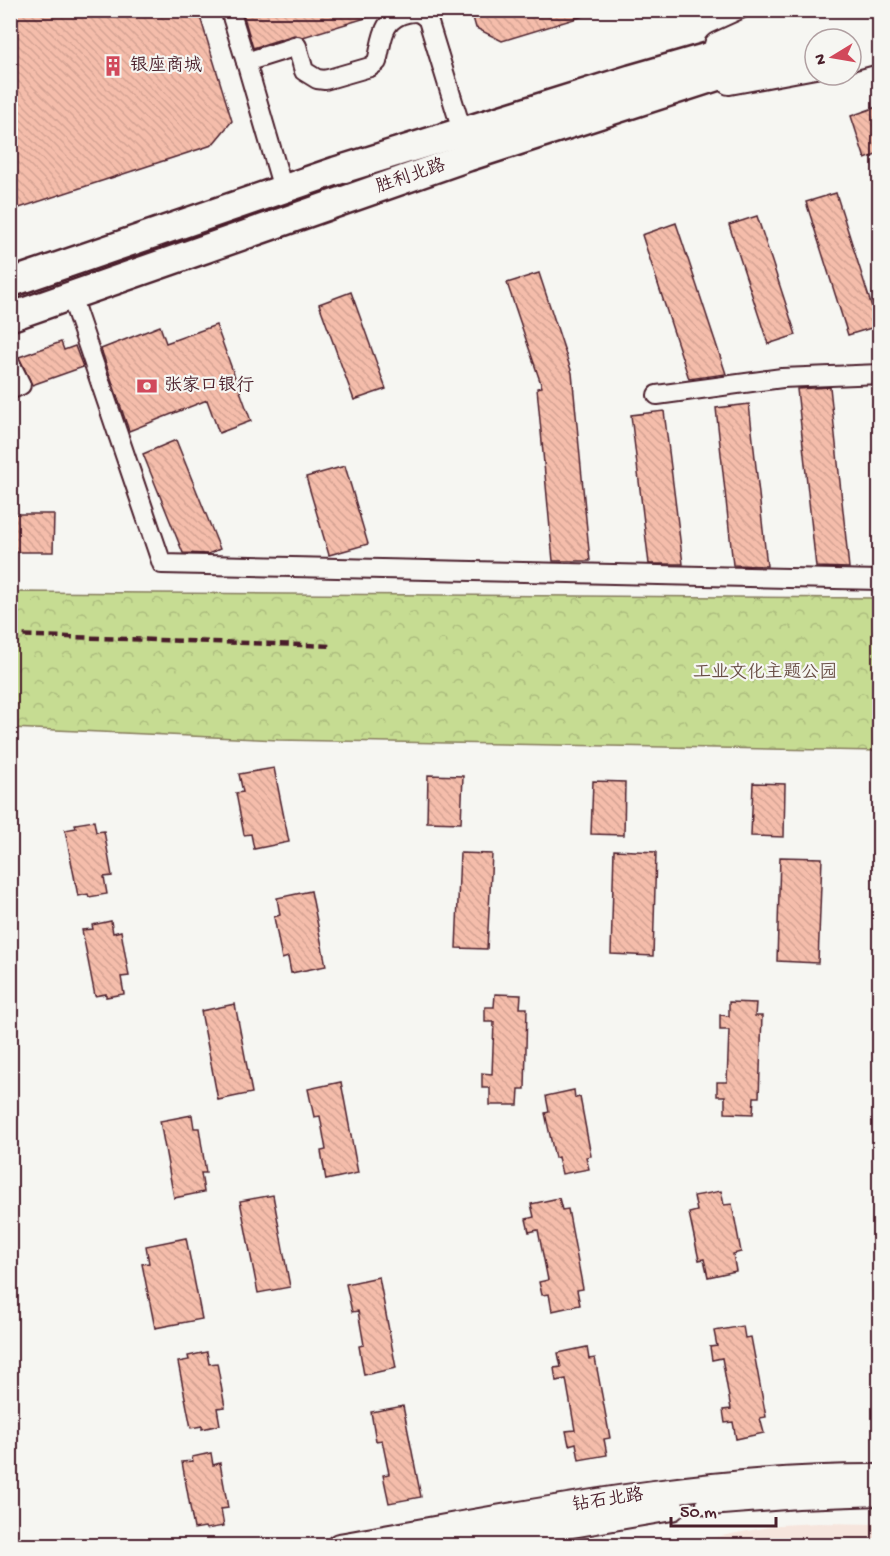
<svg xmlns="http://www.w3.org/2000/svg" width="890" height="1556" font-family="'Gochi Hand','LXGW WenKai TC',sans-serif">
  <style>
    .built { fill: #f6e5dd }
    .park { fill: url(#park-crowns); stroke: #887e5e; stroke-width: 1.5 }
    .building { fill: url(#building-back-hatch); stroke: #4a1f2b; stroke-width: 1.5 }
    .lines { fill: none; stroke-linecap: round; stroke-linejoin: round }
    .minor-casing { stroke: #4a1f2b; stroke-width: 22 }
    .major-casing { stroke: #4a1f2b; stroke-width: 28 }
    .highway-casing { stroke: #4a1f2b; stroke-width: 32 }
    .minor { stroke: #f6f6f2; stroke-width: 18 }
    .major { stroke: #f6f6f2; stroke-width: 24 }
    .highway { stroke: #f6f6f2; stroke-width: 27 }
    .rail { stroke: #4a1f2b; stroke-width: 4.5; stroke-dasharray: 9 4.5; stroke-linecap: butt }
    .labels { text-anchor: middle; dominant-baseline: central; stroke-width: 4.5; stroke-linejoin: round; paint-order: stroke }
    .poi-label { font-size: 18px; fill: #4a1f2b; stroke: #f6f6f2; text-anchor: start }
    .street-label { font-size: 18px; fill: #4a1f2b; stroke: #f6f6f2 }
    .park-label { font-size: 18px; fill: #694e45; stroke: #f6f6f2 }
  </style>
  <defs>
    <pattern id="park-crowns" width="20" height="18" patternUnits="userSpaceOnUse" patternTransform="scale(1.5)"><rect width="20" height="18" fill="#c6dc92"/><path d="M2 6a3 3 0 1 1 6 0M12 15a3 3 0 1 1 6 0" fill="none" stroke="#acbc7e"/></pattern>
    <pattern id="building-back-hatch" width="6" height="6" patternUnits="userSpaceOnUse" patternTransform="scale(1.5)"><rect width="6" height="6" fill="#f5bdab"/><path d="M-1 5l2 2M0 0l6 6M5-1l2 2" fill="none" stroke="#d4a293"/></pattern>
  </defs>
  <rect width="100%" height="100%" fill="#f6f6f2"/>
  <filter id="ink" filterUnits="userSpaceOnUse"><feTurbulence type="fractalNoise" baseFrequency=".0167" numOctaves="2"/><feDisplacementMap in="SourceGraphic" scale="12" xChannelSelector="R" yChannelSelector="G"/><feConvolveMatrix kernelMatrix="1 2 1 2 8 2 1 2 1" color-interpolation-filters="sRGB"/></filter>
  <g filter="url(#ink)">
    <polygon class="built" points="818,1523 879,1524 879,1545 674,1545 779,1525"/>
    <polygon class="park" points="11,592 879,598 879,751 278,740 11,728"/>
    <g class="building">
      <polygon points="10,10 198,10 232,121 212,145 10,211"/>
      <polygon points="242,10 381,10 382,13 303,37 294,35 253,48"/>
      <polygon points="471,10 594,10 594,13 502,41 476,28"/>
      <polygon points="879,106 879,154 865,159 851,116"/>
      <polygon points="836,193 878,326 848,335 806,202"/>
      <polygon points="757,216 796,335 768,344 729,225"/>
      <polygon points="676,223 726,374 689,379 642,235"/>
      <polygon points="539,273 572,373 590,561 553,561 537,388 542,387 507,283"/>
      <polygon points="351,292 386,389 354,400 319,304"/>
      <polygon points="216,325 251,421 219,433 207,400 129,431 101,349 160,326 166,343"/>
      <polygon points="61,342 64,350 75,346 83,367 32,385 19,357"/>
      <polygon points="830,387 849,568 816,567 797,389"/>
      <polygon points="749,404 767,566 733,565 716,408"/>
      <polygon points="664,411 683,564 649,564 631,415"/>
      <polygon points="176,440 220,549 208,554 183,553 143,454"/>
      <polygon points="345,466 368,544 329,555 306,477"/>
      <polygon points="10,514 54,514 53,552 10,552"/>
      <polygon points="274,768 289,842 254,849 251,834 244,835 236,793 243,792 239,774"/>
      <polygon points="428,775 463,776 461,823 427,822"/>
      <polygon points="593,781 625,782 624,835 591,834"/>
      <polygon points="753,783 785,784 784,837 751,836"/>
      <polygon points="94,821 96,832 104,831 112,876 104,877 107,894 89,897 88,894 78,896 65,830 76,828 75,824"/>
      <polygon points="614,850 656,852 653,956 611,954"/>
      <polygon points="460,853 492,854 487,949 456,948"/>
      <polygon points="780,857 822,858 818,963 777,961"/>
      <polygon points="311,891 326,966 291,973 288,957 282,959 274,917 280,915 277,898"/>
      <polygon points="111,921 113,933 121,931 129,976 121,977 124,994 106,997 106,994 95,996 82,930 93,929 92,925"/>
      <polygon points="495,994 521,995 520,1008 527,1008 525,1089 519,1089 518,1105 490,1105 490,1088 482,1088 482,1073 492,1074 494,1022 485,1022 485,1007 494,1007"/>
      <polygon points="729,1002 756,1003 755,1016 762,1016 759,1097 754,1097 753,1114 725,1113 725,1096 717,1096 717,1082 727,1082 729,1030 720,1030 720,1015 729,1016"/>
      <polygon points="235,1004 252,1093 218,1100 201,1011"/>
      <polygon points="341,1082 358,1173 326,1180 321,1151 326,1150 320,1116 314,1117 308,1089"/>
      <polygon points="574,1090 575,1098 580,1097 591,1156 586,1157 589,1169 562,1174 558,1157 555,1158 545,1113 549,1112 546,1096"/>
      <polygon points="192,1115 194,1128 199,1128 206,1173 201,1173 204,1192 174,1198 160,1121"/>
      <polygon points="721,1191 724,1205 732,1204 741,1252 733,1254 736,1271 708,1277 704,1259 699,1260 689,1213 697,1211 694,1196"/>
      <polygon points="273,1195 290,1287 258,1293 240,1201"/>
      <polygon points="559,1198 562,1210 568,1209 583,1289 577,1290 580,1305 552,1311 549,1294 542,1295 539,1282 548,1280 538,1230 529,1232 526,1219 534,1217 531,1204"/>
      <polygon points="186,1238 202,1319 155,1328 142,1264 149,1263 146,1246"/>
      <polygon points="379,1277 396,1368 364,1375 359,1346 364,1345 358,1311 352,1312 346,1284"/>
      <polygon points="743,1326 745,1338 751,1337 766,1417 760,1418 764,1433 736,1439 733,1422 725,1423 723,1410 731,1409 722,1358 712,1360 710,1347 717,1346 714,1331"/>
      <polygon points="587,1347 589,1359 595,1358 610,1438 604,1439 607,1455 579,1460 576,1443 569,1445 566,1431 575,1430 566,1379 556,1381 554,1368 561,1367 558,1353"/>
      <polygon points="207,1352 209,1364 217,1363 225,1407 217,1408 220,1425 202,1429 202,1426 191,1428 178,1362 189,1360 188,1356"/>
      <polygon points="403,1406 421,1497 389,1503 383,1475 389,1474 382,1440 376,1441 371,1412"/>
      <polygon points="211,1453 213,1465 220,1463 228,1508 221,1509 224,1526 206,1529 205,1527 194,1529 182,1462 193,1461 192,1457"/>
    </g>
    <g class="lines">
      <g class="minor-casing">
        <g id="minor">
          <polyline points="230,10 246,62"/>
          <path d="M283 189 246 62 297 46 304 71 317 79 325 80 370 67 377 62C383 39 381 19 407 13 416 11 421 12 428 20L462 131"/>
          <polyline points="71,296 162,564 880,580"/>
          <polyline points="10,363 21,385 10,390"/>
          <polyline points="657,395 782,378 880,374"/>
        </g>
      </g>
      <g class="major-casing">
        <g id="major">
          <polyline points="717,45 794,10"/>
          <polyline points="851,58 880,50"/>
          <polyline points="729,82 815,66"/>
          <polyline points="709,1503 798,1496 880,1493"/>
          <path d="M339 1546C518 1515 698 1476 880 1477"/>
          <polyline points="449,1546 672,1508"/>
        </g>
      </g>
      <g class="highway-casing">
        <g id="highway">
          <polyline points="843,39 880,29"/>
          <polyline points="10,283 336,171 631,79 871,10"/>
          <polyline points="10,317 468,157 771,59 815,47"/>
        </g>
      </g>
      <use href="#minor" class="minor"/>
      <use href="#major" class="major"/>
      <use href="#highway" class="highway"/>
      <polyline class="rail" points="10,635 333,646"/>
    </g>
  </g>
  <defs>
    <g id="building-bare" transform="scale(1.62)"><path d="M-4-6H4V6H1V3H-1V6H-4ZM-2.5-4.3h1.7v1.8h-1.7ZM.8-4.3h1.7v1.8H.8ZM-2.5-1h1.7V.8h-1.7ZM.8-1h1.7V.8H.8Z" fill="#d1495b" stroke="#f6f6f2" stroke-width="2.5" paint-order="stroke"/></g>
    <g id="bank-bare" transform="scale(1.62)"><path d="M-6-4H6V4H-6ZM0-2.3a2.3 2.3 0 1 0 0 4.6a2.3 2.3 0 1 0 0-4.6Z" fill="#d1495b" stroke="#f6f6f2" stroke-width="2.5" paint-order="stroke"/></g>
  </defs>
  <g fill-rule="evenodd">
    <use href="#building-bare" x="113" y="66"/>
    <use href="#bank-bare" x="147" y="386"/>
  </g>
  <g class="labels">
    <g class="poi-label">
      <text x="130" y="66">银座商城</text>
      <text x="164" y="386">张家口银行</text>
    </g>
    <g class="street-label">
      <text transform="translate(411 177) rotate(-19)">胜利北路</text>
      <text transform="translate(608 1501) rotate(-9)">钻石北路</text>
    </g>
    <g class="park-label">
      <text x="765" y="673">工业文化主题公园</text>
    </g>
  </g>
  <rect width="890" height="1556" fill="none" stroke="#f6f6f2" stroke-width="36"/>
  <rect x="18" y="18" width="854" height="1520" fill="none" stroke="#4a1f2b" stroke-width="2" filter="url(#ink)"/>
  <g transform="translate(833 57) rotate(259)"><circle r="28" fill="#f6f6f2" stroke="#b1a0a2" stroke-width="1.5"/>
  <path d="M0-4.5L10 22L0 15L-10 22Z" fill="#d1495b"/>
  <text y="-9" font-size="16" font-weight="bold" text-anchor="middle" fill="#4a1f2b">N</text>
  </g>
  <path d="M671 1517v9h105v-9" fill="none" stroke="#4a1f2b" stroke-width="3"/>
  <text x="680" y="1517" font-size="18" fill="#4a1f2b" stroke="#f6f6f2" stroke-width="4.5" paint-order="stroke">50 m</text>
</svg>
